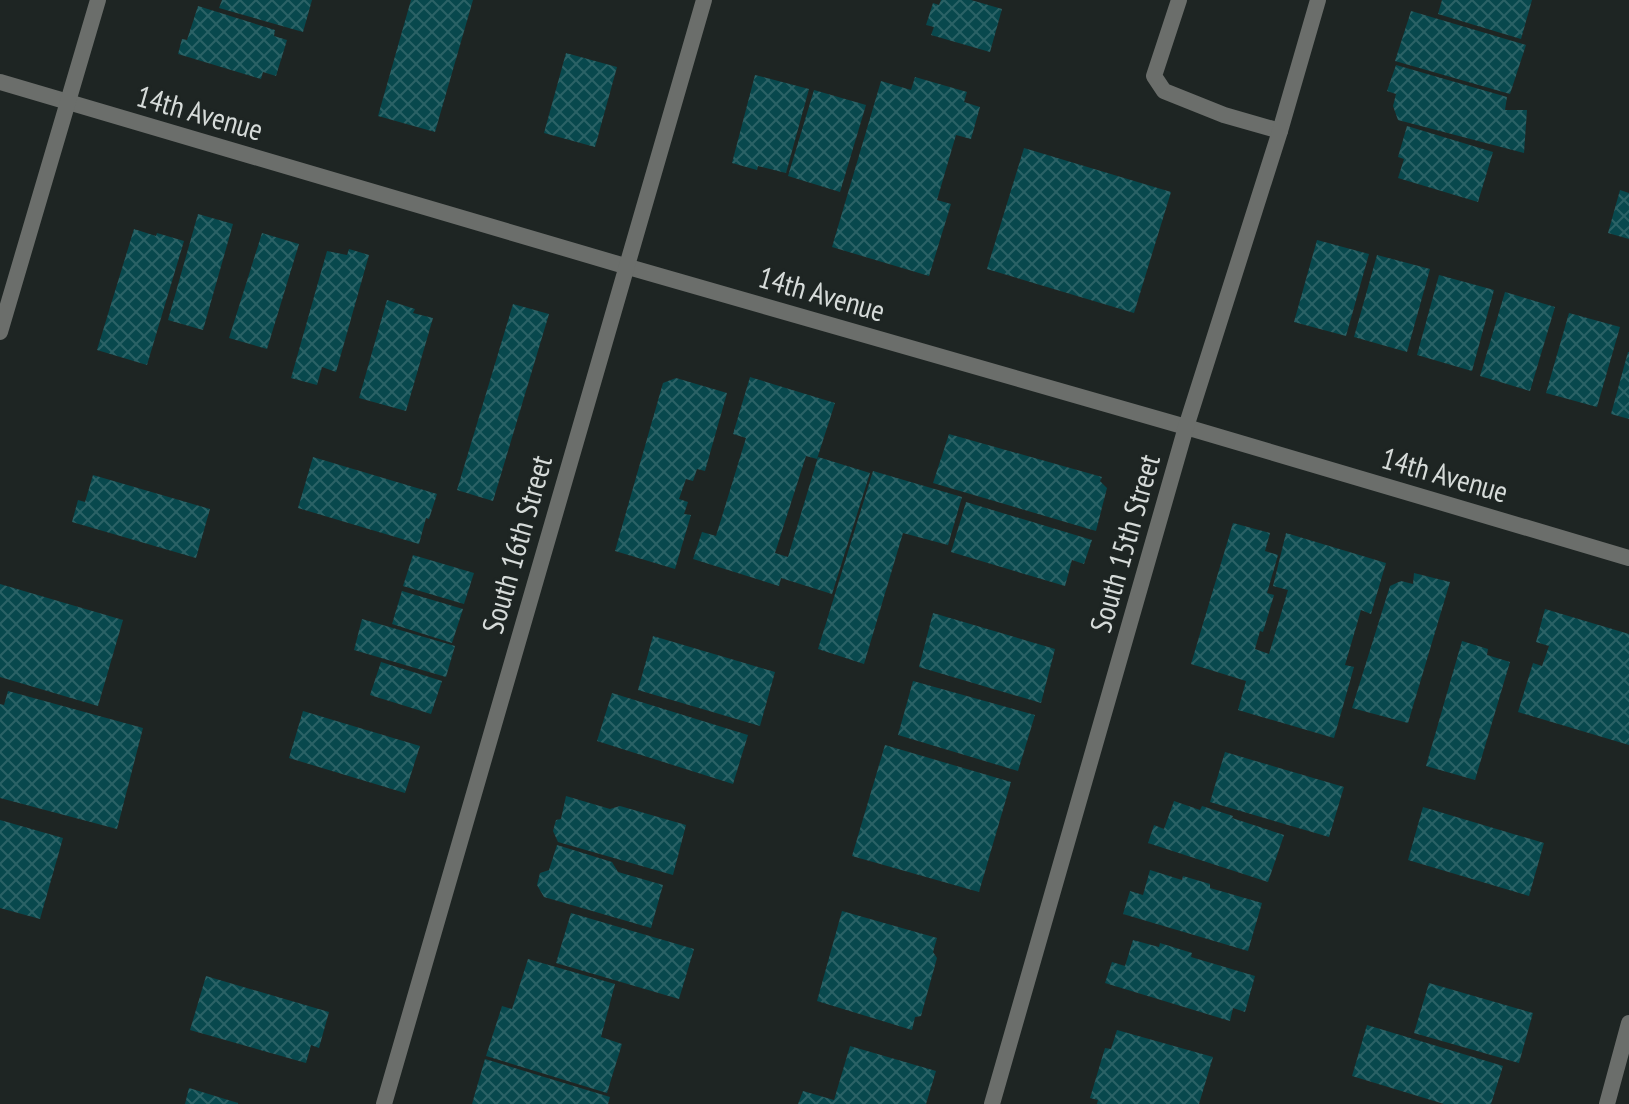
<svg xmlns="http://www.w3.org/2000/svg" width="1629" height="1104" font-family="'PT Sans Narrow',sans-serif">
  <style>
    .building { fill: url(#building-cross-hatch) }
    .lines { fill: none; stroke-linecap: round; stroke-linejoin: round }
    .service { stroke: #6b6e6b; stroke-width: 16 }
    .minor { stroke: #6b6e6b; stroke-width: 16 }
    .labels { text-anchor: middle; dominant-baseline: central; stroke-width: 6; stroke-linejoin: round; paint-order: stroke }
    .street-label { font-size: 30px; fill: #d6dbd9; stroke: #1e2523 }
  </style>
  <defs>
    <pattern id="building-cross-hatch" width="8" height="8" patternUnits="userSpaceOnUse" patternTransform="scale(2)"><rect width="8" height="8" fill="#08484d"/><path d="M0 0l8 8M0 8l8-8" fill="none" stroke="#2b6266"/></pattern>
  </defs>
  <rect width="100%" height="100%" fill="#1e2523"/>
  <g class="building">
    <polygon points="222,0 312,0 303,32 219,8"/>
    <polygon points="411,0 473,0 435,132 378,116"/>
    <polygon points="941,0 971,0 1002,9 990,52 931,35 934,27 926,25 933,3 939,5"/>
    <polygon points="1442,0 1532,0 1521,39 1438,14"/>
    <polygon points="198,6 275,30 274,36 287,40 276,76 263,72 261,79 178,54 182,39 187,40"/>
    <polygon points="1411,11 1526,45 1510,94 1395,61"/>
    <polygon points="566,53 617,67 595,147 544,133"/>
    <polygon points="1396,65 1507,97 1505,110 1527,110 1524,153 1398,120 1393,106 1396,94 1387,91"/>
    <polygon points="755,75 809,89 786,173 758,166 757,170 732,163"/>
    <polygon points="915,77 967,92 964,102 980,107 971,139 956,135 937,200 951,204 929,276 832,247 881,81 911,90"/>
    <polygon points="814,90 866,105 840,192 788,176"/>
    <polygon points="1407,126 1493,152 1478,202 1398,178 1404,159 1398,157"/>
    <polygon points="1024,148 1171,192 1134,313 987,269"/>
    <polygon points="1620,190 1629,193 1629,239 1608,233"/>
    <polygon points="198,214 233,224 203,330 168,320"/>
    <polygon points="134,229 156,236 157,233 184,241 147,365 97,350"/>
    <polygon points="262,233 299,244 267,349 229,338"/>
    <polygon points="1317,240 1369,254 1346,336 1294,322"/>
    <polygon points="349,249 369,255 336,372 322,367 317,385 291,378 327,251 347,255"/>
    <polygon points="1377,255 1430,269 1407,352 1354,337"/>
    <polygon points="1439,275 1494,290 1472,371 1417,355"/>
    <polygon points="1505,292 1555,307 1530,391 1480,376"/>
    <polygon points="387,300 415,309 413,313 433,318 406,411 359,398"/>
    <polygon points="513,304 549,314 493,501 457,490"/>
    <polygon points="1569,313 1620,327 1597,407 1546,393"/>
    <polygon points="1628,352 1629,352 1629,419 1611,414"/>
    <polygon points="750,377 835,403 817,459 806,456 775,553 788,557 818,457 870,473 832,594 781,578 779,586 693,559 702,532 716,536 746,438 733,434"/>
    <polygon points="676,378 727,393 705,471 697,469 693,481 686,479 679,499 688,502 684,514 691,515 675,569 615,551 663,383"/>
    <polygon points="949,434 1102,477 1100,481 1107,488 1096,531 933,483"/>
    <polygon points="313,457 437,494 429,519 426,518 419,544 298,508"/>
    <polygon points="873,471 962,497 948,545 903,533 864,664 818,649"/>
    <polygon points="93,475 210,509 196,558 72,522 78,500 85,502"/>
    <polygon points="966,502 1092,540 1084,564 1072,560 1065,586 951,552"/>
    <polygon points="1233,523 1270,533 1265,551 1278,555 1267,593 1274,595 1263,632 1260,631 1255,649 1269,654 1288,590 1273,586 1286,533 1386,563 1371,614 1361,610 1345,665 1354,667 1334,738 1238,710 1246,681 1191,664"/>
    <polygon points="413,555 474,573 464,604 403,586"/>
    <polygon points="1414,573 1450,582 1408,723 1352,708 1390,586 1401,581 1413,584"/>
    <polygon points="0,584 123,620 98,706 0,677"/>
    <polygon points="402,591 463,609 452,643 392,624"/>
    <polygon points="1545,609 1629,634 1629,745 1518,712 1533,663 1542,666 1549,646 1536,642"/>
    <polygon points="933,613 1055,649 1041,703 919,667"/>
    <polygon points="362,619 455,646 446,677 354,650"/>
    <polygon points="653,636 775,672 760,726 638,690"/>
    <polygon points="1462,641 1488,649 1487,655 1510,662 1475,780 1426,766"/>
    <polygon points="381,662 442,681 431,714 370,695"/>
    <polygon points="913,681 1035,715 1018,771 898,735"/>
    <polygon points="8,691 143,728 117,829 0,798 0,704 4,705"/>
    <polygon points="612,693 748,735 733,784 597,741"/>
    <polygon points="303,711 420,746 405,793 289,758"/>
    <polygon points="885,745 1011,782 979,892 852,856"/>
    <polygon points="1225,752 1344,787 1329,837 1210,802"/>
    <polygon points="566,796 610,809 620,806 686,825 673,875 558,842 553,831 556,820 561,819"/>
    <polygon points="1174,801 1200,810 1202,806 1233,816 1232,818 1284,835 1268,882 1148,843 1154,825 1164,829"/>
    <polygon points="1423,807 1544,843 1529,896 1408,860"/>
    <polygon points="0,820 63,838 40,919 0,908"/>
    <polygon points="557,845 612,862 618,872 663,885 651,928 544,897 537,885 540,873 549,870"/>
    <polygon points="1150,870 1182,880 1183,876 1210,884 1210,888 1262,903 1248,951 1123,914 1130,891 1143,895"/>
    <polygon points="842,911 937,938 933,952 937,958 921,1016 915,1017 912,1030 817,1001"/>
    <polygon points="571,913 694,949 679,999 556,963"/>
    <polygon points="1133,940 1159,947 1160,943 1192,953 1191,957 1255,976 1245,1012 1233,1008 1230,1021 1105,983 1112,962 1125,966"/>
    <polygon points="528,959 615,984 601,1037 622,1044 607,1093 486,1056 502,1006 512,1009"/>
    <polygon points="206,976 329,1012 319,1048 311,1045 306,1063 190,1030"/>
    <polygon points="1429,983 1533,1013 1519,1063 1414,1033"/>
    <polygon points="1367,1025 1503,1066 1491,1104 1444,1104 1352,1076"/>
    <polygon points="1117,1030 1213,1057 1199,1104 1097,1104 1098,1100 1090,1098 1105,1048 1111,1049"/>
    <polygon points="850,1046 936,1071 926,1104 798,1104 803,1091 834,1100"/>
    <polygon points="485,1059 610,1097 608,1104 472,1104"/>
    <polygon points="189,1088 238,1103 238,1104 185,1104"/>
  </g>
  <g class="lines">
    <polyline class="service" points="1179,0 1154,76 1164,91 1224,115 1280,131"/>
    <g class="minor">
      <polyline points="0,82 625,266 1186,427 1629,558"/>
      <polyline points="0,332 98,0"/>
      <polyline points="384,1104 704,0"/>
      <polyline points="992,1104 1186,427 1280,131 1318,0"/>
      <polyline points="1607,1104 1629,1023"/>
    </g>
  </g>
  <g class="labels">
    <g class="street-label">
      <text transform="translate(200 112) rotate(16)">14th Avenue</text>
      <text transform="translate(822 293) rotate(16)">14th Avenue</text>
      <text transform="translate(1445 474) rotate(16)">14th Avenue</text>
      <text transform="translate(1124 543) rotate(-74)">South 15th Street</text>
      <text transform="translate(516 544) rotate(-74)">South 16th Street</text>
    </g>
  </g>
</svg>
